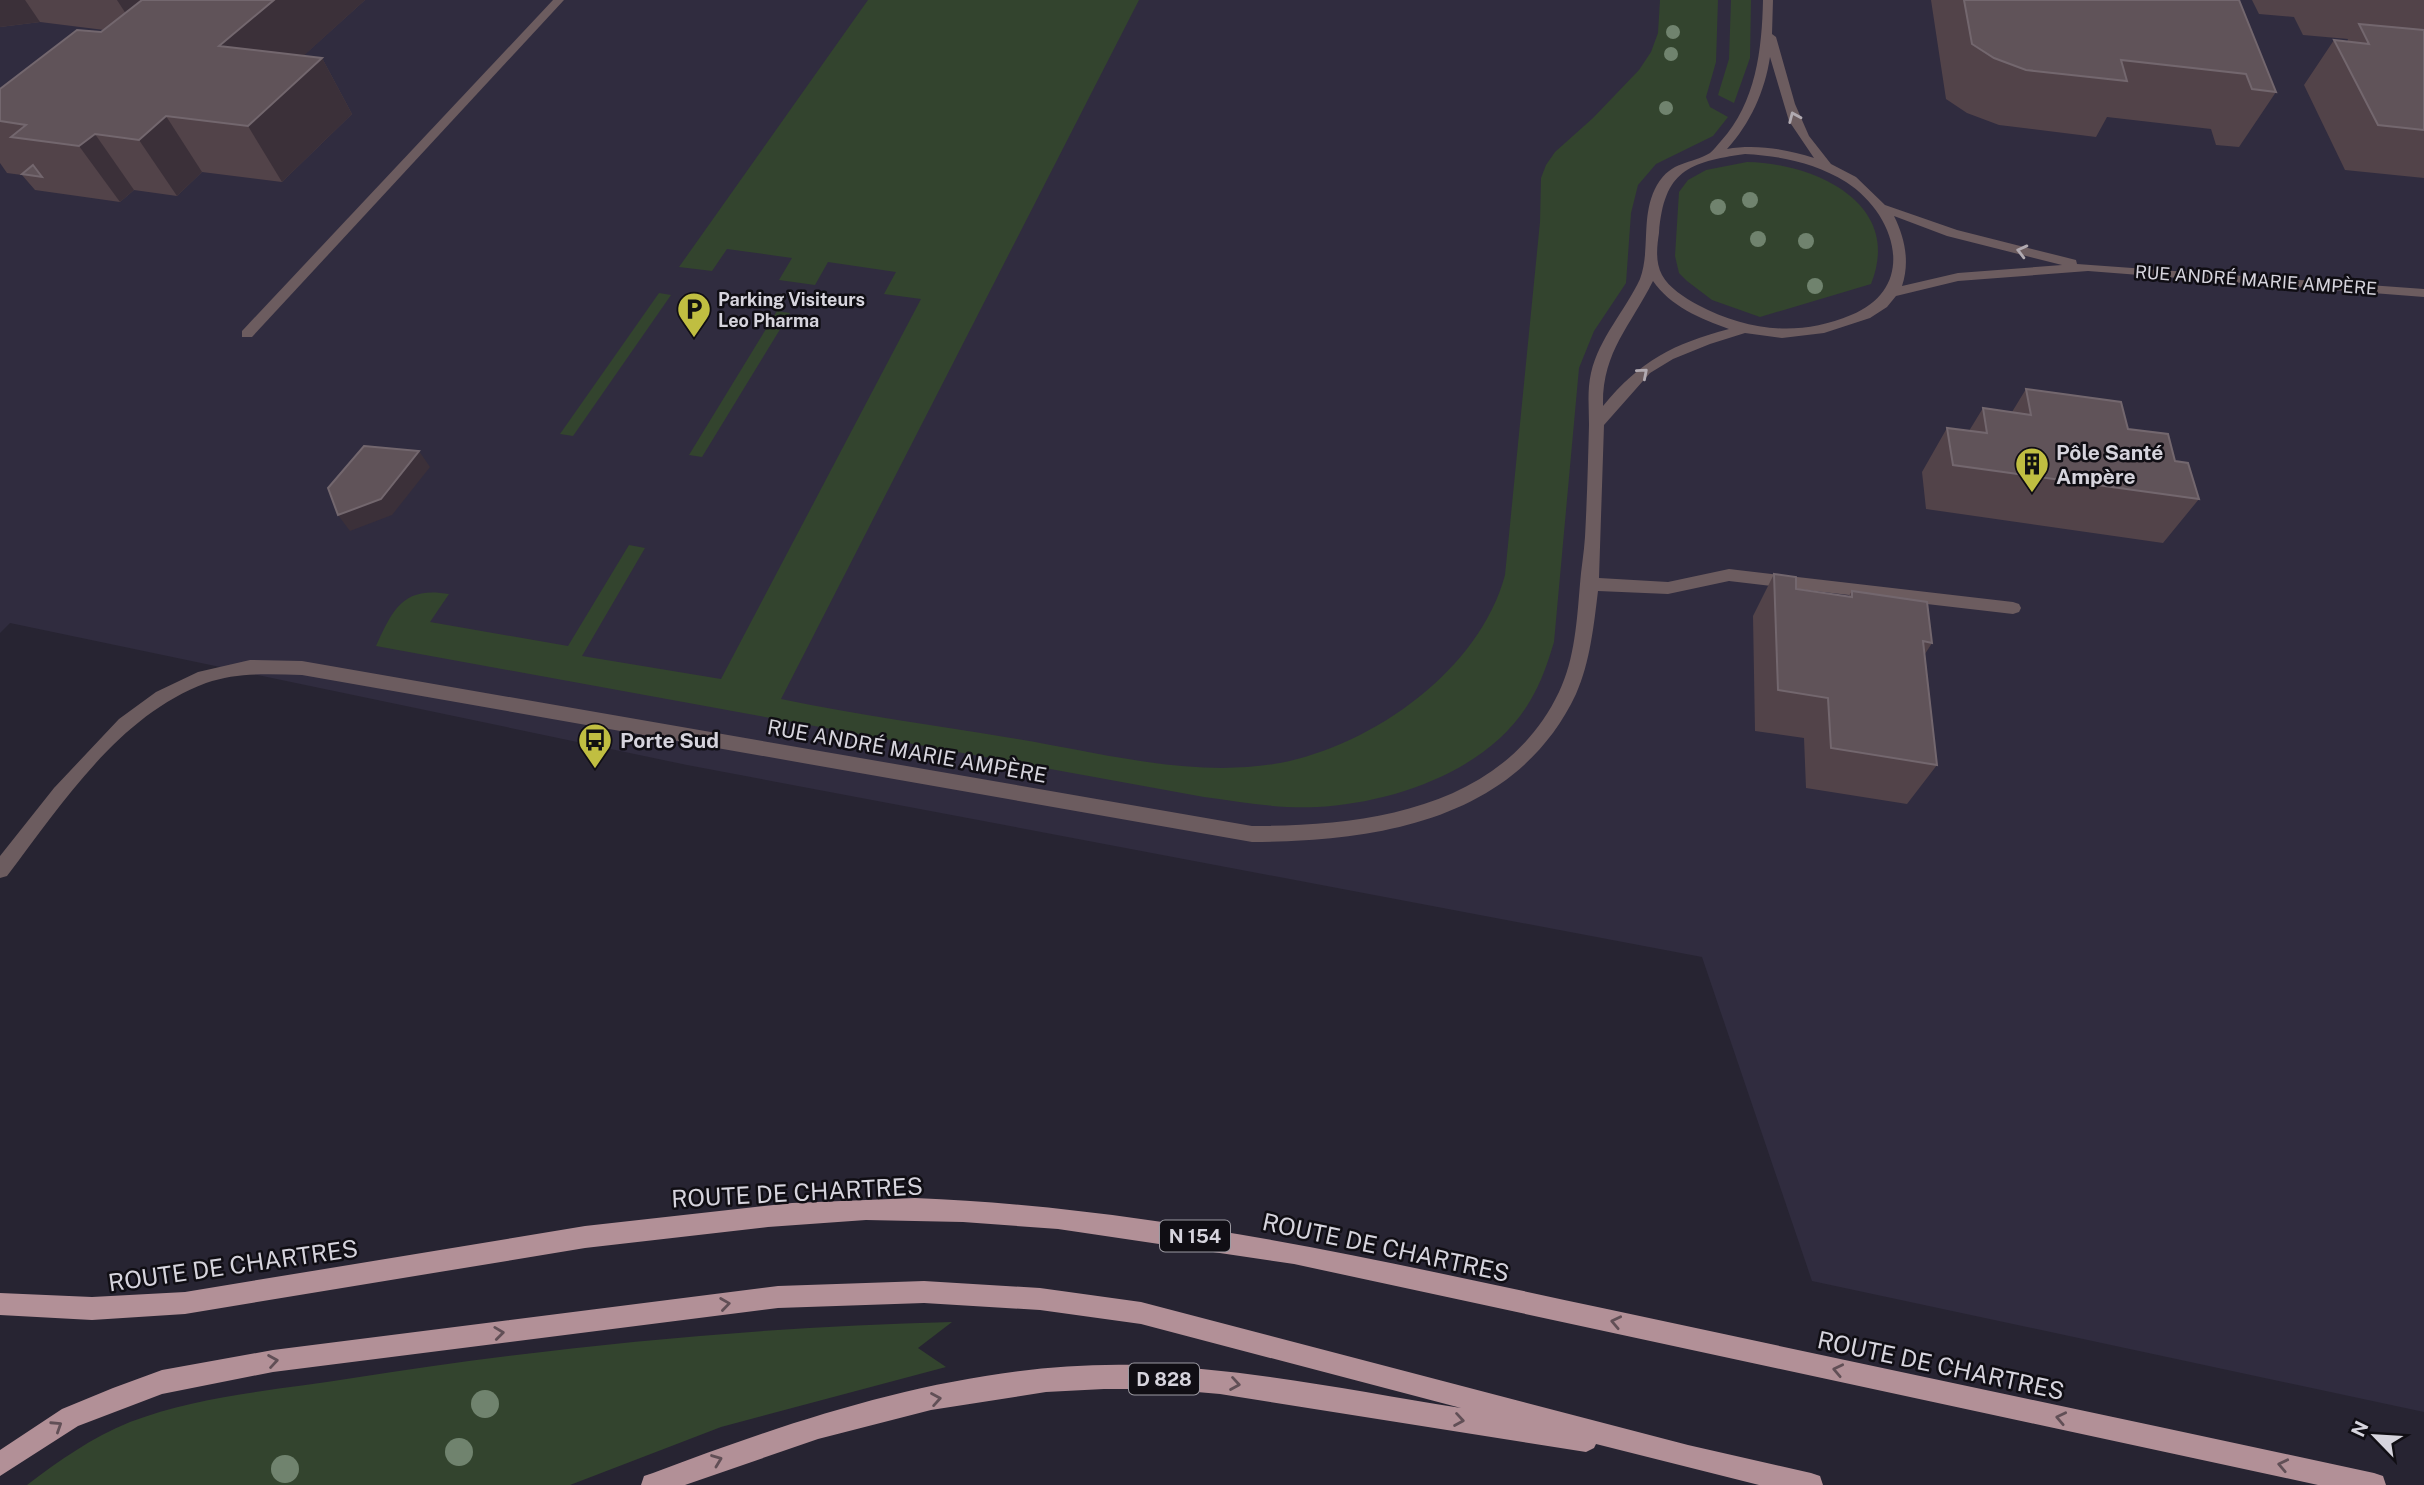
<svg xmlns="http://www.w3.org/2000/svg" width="2424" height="1485" font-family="'Public Sans',sans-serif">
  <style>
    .built { fill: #302c3f }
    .green { fill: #33442e }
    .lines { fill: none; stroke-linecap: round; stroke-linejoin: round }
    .minor { fill: #6c5c5f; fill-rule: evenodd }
    .major { fill: #b29097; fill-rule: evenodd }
    .tree { fill: #70836e }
    .wall { fill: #524349 }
    .shaded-wall { fill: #3b3039 }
    .building { fill: #605359; stroke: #73676e; stroke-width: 2 }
    .oneway { stroke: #b1aab1 }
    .oneway2 { stroke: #614f56 }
    .labels { text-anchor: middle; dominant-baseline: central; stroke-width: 5; stroke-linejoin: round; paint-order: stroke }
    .far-street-label { font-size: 18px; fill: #d6d4dd; stroke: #100e14 }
    .far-poi-label { font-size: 18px; font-weight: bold; fill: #d6d4dd; stroke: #100e14; text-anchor: start }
    .shield { fill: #100e14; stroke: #9b99a1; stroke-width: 2 }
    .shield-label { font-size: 19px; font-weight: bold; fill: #d6d4dd }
    .poi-label { font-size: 21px; font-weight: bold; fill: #d6d4dd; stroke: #100e14; text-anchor: start }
    .street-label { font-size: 21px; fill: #d6d4dd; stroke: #100e14 }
    .near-street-label { font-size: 24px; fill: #d6d4dd; stroke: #100e14 }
  </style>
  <rect width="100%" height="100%" fill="#272432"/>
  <polygon class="built" points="0,0 2424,0 2424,1412 1812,1281 1702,957 687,765 10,623 0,633"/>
  <g class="green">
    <path d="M868 0H1139L781 699C857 715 935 725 1011 738 1097 752 1193 779 1280 763 1374 745 1480 669 1505 575L1540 222 1541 178 1546 165 1555 152 1593 118 1639 70 1651 52 1658 33 1660 0H1718L1716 62 1706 97 1710 107 1728 117 1713 136 1656 164 1638 185 1631 213 1626 283 1594 331 1579 368 1554 642C1548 662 1541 683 1530 701 1489 771 1393 803 1317 807 1279 809 1241 802 1204 797L376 646C393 609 403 586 449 594L430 622 568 646 629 545 645 548 582 656 721 679 921 299 884 294 896 272 828 262 815 285 779 280 792 258 727 249 712 271 679 267Z"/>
    <polygon points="1731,0 1751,0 1750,58 1734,103 1718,95 1729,59"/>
    <path d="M1747 162C1812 163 1904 202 1871 284L1760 317 1712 300 1687 281 1679 273 1675 256 1679 192 1688 180 1706 170Z"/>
    <polygon points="659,293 671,295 573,436 560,434"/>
    <polygon points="777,311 790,313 702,457 689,455"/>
    <path d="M952 1322 918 1348 946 1367 721 1427 570 1485H27C60 1460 91 1438 130 1422 200 1395 279 1390 353 1378 551 1347 751 1327 952 1322Z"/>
  </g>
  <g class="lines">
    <g class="minor">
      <polygon points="553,0 564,0 252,337 242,337 242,331"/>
      <path d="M1763 0H1773L1772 34 1776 37 1795 104 1809 136 1831 164 1856 177 1885 205 1957 230 2076 260 2077 264 2424 289V297L2088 271 1958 281 1896 296 1887 307 1870 318 1824 333 1782 338 1745 333 1710 344 1673 359 1650 373 1604 425 1599 578 1668 582 1729 569 2013 602 2019 604 2021 608 2019 612 2013 614 1729 581 1668 594 1598 591C1594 624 1590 663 1576 694 1516 821 1377 841 1252 842L302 675C270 674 237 672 206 683 118 716 62 804 7 876L0 878V856L54 788 119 719 156 692 198 672 250 660 302 661 1252 826C1367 826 1503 809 1559 692 1575 659 1577 619 1580 584 1581 569 1584 553 1585 537 1587 500 1588 463 1589 425 1589 408 1587 390 1591 373 1599 338 1625 311 1640 279 1651 249 1640 215 1657 185 1672 160 1690 165 1710 153 1714 150 1718 144 1721 141 1756 103 1762 49 1763 0ZM1770 57 1789 121 1814 158C1786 149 1756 144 1727 149 1750 124 1765 91 1770 57ZM1745 154C1781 156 1815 163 1846 182 1897 215 1918 288 1851 315 1799 337 1747 331 1698 305 1685 298 1669 288 1662 275 1655 262 1657 246 1659 233 1664 171 1688 162 1745 154ZM1894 216 1947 236 2062 265 1958 273 1902 286C1910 262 1905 238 1894 216ZM1653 281C1670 306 1701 319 1729 329 1673 344 1641 360 1603 406 1602 352 1630 327 1653 281Z"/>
    </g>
    <g class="major">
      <path d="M915 1198C1150 1207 1378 1260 1607 1309 1863 1364 2118 1418 2374 1473L2383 1476 2386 1485H2318L1294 1264 1058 1229 963 1222 866 1220 768 1227 585 1248 185 1314 92 1320 0 1315V1293L92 1297 185 1292 585 1226 792 1203Z"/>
      <path d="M924 1281 1040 1288 1141 1302 1688 1445 1811 1473 1820 1476 1823 1485H1759L1596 1444 1594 1448 1586 1452 1220 1394 1162 1389H1104L1046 1392 931 1410 818 1439 685 1485H641L644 1476 653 1473C806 1415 970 1361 1136 1365 1245 1368 1354 1391 1461 1408L1141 1324 1040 1310 924 1303 778 1308 273 1372 162 1394 78 1426 0 1476V1450L62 1409 113 1388 162 1370 273 1350 778 1286Z"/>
    </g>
  </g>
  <g class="tree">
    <circle cx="1673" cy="32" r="7"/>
    <circle cx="1671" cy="54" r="7"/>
    <circle cx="1666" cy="108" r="7"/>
    <circle cx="1750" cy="200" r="8"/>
    <circle cx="1718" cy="207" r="8"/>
    <circle cx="1758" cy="239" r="8"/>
    <circle cx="1806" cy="241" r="8"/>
    <circle cx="1815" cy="286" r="8"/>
    <circle cx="485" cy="1404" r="14"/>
    <circle cx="459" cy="1452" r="14"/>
    <circle cx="285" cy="1469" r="14"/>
  </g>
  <g class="wall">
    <polygon points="0,0 365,0 303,56 322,58 352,114 282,182 202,172 177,196 134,190 120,202 35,190 22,175 7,173 0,163 0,89 104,30 40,22 0,27"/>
    <polygon points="1931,0 2239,0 2276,92 2239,147 2216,145 2211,129 2107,117 2096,137 1999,125 1967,113 1946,99"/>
    <polygon points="2252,0 2424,0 2424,178 2345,170 2304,85 2334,40 2347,42 2348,39 2303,35 2294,17 2259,14"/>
    <polygon points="2026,389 2128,429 2175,461 2199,499 2163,543 1926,509 1922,472 1947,428 1969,431 1983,408 2012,412"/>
    <polygon points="1774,574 1796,589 1848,597 1852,591 1932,643 1925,654 1937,765 1907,804 1806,788 1804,738 1755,731 1753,616"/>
  </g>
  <g class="shaded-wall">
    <polygon points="0,0 25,0 40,22 0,27"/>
    <polygon points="117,0 183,0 139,34"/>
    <polygon points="274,0 365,0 253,102 219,46"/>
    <polygon points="322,58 352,114 282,182 248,126"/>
    <polygon points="166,116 202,172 177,196 139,140"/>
    <polygon points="95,134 134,190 120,202 79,146"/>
    <polygon points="419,451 430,467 392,515 350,531 338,515"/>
  </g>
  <g class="building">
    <polygon points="142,0 274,0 219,46 322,58 248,126 166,116 139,140 95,134 79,146 11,137 26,125 0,121 0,89 77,30 101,32"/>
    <polygon points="1964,0 2239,0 2276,92 2252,89 2246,74 2121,60 2127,81 2026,70 1994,58 1972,44"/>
    <polygon points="2359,24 2424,30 2424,130 2378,125 2334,40 2369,44"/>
    <polygon points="33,165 42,177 22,174"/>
    <polygon points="2026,389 2121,402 2128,429 2168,434 2175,461 2188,463 2199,499 1953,465 1947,428 1987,433 1983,408 2031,415"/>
    <polygon points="364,446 419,451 381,499 338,515 328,488"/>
    <polygon points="1774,574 1796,577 1796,589 1852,597 1852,591 1927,602 1932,643 1923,641 1937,765 1831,748 1828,698 1778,690"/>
  </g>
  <defs><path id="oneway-chevron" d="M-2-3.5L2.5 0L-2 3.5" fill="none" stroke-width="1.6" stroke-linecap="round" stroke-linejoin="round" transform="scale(1.75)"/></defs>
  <g class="oneway">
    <use href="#oneway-chevron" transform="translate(1794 117) rotate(-113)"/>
    <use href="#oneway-chevron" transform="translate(2022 251) rotate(-166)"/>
    <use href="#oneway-chevron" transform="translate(1643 373) rotate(-41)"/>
  </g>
  <g class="oneway2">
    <use href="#oneway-chevron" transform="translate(725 1304) rotate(-8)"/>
    <use href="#oneway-chevron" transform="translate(1616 1322) rotate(-168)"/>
    <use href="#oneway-chevron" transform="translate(499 1333) rotate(-7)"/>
    <use href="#oneway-chevron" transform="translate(273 1361) rotate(-9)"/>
    <use href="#oneway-chevron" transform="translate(1838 1370) rotate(-168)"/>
    <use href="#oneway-chevron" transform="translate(1235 1384) rotate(9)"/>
    <use href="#oneway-chevron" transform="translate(936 1399) rotate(-10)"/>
    <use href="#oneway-chevron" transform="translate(2061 1418) rotate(-168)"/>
    <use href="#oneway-chevron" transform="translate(1459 1420) rotate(9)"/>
    <use href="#oneway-chevron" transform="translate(57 1426) rotate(-33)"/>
    <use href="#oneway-chevron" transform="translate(717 1460) rotate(-21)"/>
    <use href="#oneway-chevron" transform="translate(2283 1465) rotate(-168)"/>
  </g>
  <defs>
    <g id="parking-pin" transform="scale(1.75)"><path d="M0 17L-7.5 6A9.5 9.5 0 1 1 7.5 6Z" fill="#c0be41" stroke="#100e14"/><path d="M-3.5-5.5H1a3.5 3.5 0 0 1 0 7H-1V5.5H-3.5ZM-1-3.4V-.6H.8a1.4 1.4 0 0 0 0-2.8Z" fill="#111"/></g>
    <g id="building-pin" transform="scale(1.75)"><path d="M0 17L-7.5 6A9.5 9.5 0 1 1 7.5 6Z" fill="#c0be41" stroke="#100e14"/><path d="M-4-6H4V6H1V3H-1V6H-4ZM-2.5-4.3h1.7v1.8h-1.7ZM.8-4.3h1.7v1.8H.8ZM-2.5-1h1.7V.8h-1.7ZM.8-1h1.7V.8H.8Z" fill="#111"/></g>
    <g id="bus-pin" transform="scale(1.75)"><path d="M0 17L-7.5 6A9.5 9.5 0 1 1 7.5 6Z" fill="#c0be41" stroke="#100e14"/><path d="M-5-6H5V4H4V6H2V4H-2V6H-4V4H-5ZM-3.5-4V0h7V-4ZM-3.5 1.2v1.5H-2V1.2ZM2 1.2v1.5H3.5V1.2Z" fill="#111"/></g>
  </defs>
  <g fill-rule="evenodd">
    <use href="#parking-pin" x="694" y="309"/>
    <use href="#building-pin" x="2032" y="464"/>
    <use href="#bus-pin" x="595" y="740"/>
  </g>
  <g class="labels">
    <g class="far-street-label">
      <text transform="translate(2256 280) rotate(4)">RUE ANDRÉ MARIE AMPÈRE</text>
    </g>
    <g class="far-poi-label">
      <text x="718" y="299">Parking Visiteurs<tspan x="718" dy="21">Leo Pharma</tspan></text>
    </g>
    <g class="shield">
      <rect x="1160" y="1220.5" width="70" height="31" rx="5"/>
      <rect x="1129" y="1363.5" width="70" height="31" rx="5"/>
    </g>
    <g class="shield-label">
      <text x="1195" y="1236">N 154</text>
      <text x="1164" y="1379">D 828</text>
    </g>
    <g class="poi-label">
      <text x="2056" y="452">Pôle Santé<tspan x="2056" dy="24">Ampère</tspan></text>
      <text x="620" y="740">Porte Sud</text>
    </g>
    <g class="street-label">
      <text transform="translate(907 751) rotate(10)">RUE ANDRÉ MARIE AMPÈRE</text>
    </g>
    <g class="near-street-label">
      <text transform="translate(797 1192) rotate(-3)">ROUTE DE CHARTRES</text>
      <text transform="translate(1386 1247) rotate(12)">ROUTE DE CHARTRES</text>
      <text transform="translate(233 1265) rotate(-8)">ROUTE DE CHARTRES</text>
      <text transform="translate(1941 1365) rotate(12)">ROUTE DE CHARTRES</text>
    </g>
  </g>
  <g transform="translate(2375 1436) rotate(295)" stroke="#100e14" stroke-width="5" paint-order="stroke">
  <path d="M0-5L12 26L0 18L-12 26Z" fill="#d6d4dd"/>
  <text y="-10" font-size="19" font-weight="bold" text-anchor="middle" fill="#d6d4dd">N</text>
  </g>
</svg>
